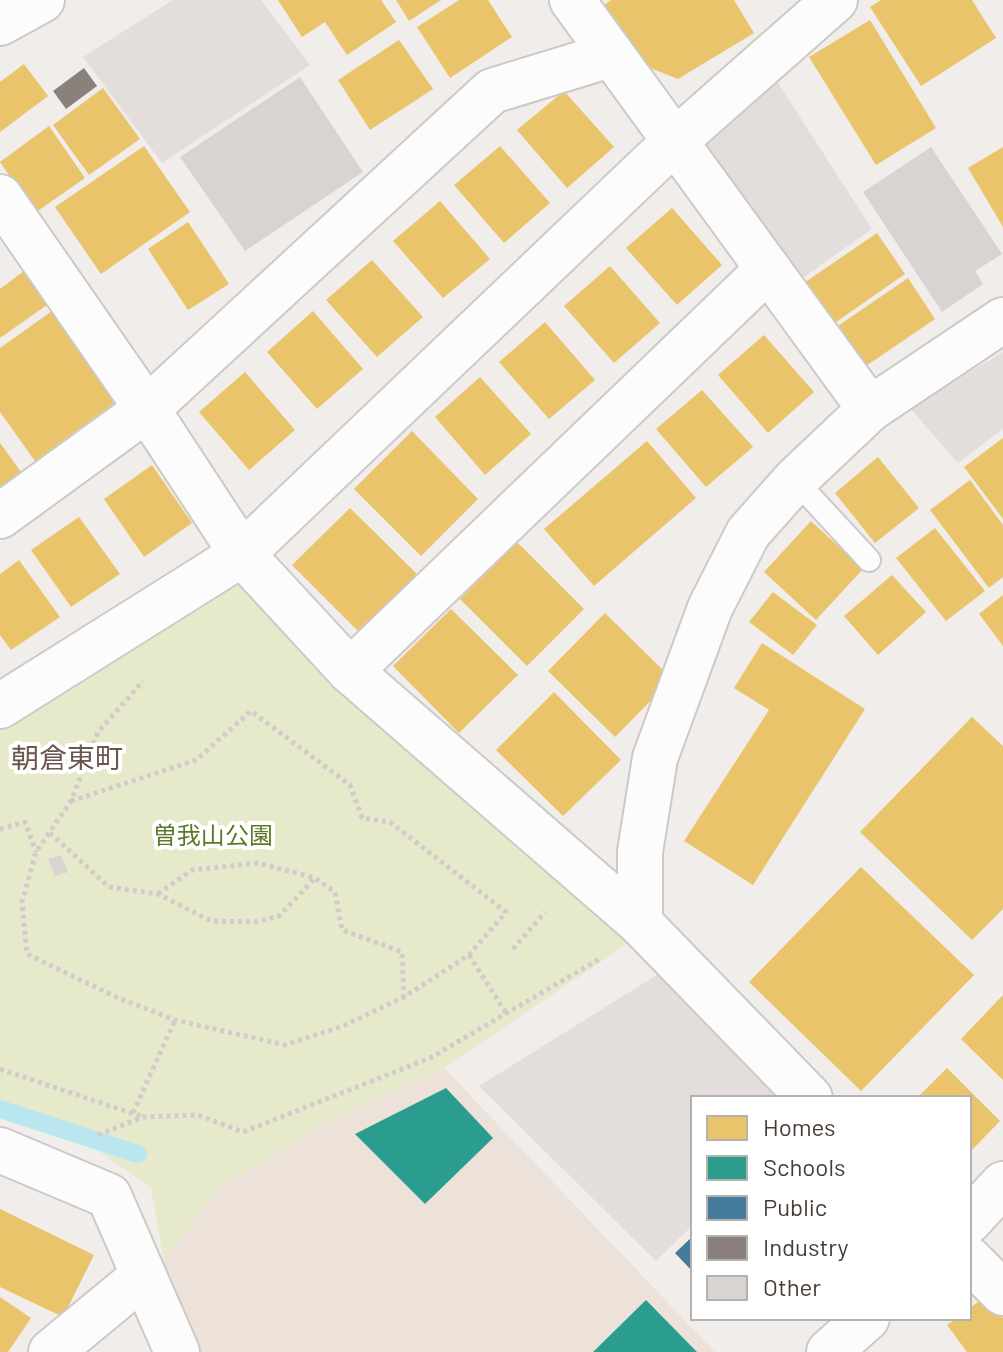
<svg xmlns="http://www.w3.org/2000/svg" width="1003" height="1352" font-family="Barlow,'Noto Sans JP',sans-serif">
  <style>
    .education { fill: #ece2d9 }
    .green { fill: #e6eaca }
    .parking { fill: #e3dedb }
    .homes { fill: #e9c46a }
    .schools { fill: #2a9d8f }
    .public { fill: #457b9d }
    .industry { fill: #8a817c }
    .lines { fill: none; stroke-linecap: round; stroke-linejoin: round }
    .stream { stroke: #bae7ef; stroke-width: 18 }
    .building { fill: #d9d4d1 }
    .service-casing { stroke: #cdc9c6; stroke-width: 26 }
    .minor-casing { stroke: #cdc9c6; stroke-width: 48 }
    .tertiary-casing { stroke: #cdc9c6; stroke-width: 48 }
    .path { stroke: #d1ccca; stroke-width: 5; stroke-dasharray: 4 4; stroke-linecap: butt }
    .service { stroke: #fdfcfc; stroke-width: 22 }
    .minor { stroke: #fdfcfc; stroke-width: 44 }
    .tertiary { stroke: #fdfcfc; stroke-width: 44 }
    .labels { text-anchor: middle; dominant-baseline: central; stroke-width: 8; stroke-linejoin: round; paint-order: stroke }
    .park-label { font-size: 24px; fill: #5b7928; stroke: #fff }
    .quarter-label { font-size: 28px; fill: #6a574d; stroke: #fff }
  </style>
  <rect width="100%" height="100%" fill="#f1edea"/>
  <polygon class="education" points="444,1068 715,1352 201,1352 164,1261 219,1188 333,1118"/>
  <polygon class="green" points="242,554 646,931 444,1068 333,1118 219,1188 164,1261 151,1188 85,1141 0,1111 0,710"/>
  <g class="parking">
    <polygon points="173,0 261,0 310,65 162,163 83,57"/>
    <polygon points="773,75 872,229 797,282 690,150"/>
    <polygon points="1003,352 1003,429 958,463 910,408"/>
    <polygon points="660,973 777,1098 693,1098 693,1225 656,1261 479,1086"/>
  </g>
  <g class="homes">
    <polygon points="278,0 381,0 396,22 347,55 325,22 302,37"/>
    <polygon points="396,0 441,0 409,21"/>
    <polygon points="459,0 488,0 512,37 450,78 417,27"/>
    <polygon points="611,0 734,0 754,33 678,79 638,63 602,6"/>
    <polygon points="881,0 972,0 996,38 921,86 870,7"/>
    <polygon points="870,20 936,128 876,165 809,57"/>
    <polygon points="399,40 433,89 370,130 338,80"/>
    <polygon points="24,64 48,96 0,132 0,82"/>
    <polygon points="103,88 140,139 89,175 53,125"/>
    <polygon points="564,91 614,147 567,188 517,130"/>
    <polygon points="49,126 85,178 35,213 0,162"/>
    <polygon points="144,146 190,212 101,274 55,207"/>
    <polygon points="500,146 550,203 504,243 454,185"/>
    <polygon points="1003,147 1003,227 968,168"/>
    <polygon points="440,201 490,259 443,298 393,241"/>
    <polygon points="672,208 722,265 677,305 626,248"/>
    <polygon points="188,222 229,284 188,310 148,249"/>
    <polygon points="877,233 905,274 829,327 801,285"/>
    <polygon points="372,260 423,317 377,357 326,300"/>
    <polygon points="610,266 660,323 614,363 564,306"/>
    <polygon points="24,271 47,305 0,338 0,289"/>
    <polygon points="908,278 935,319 860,370 832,330"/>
    <polygon points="59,306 124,396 35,461 0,412 0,348"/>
    <polygon points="313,311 363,369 317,409 267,352"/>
    <polygon points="545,322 595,380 549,419 499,362"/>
    <polygon points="764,335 814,392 768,433 718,375"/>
    <polygon points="245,372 295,430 249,470 199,412"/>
    <polygon points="480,377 531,434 485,475 435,417"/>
    <polygon points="702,390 753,447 706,487 656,429"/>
    <polygon points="412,431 478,499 421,556 354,489"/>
    <polygon points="1003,438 1003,519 964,467"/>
    <polygon points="647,441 696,498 594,586 544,529"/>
    <polygon points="0,443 21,472 0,487"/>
    <polygon points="878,457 919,508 875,543 835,493"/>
    <polygon points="152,465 192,523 144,557 104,499"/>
    <polygon points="970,480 1003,525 1003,577 989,588 930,510"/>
    <polygon points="350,508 417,574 358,631 292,565"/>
    <polygon points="79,517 120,574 71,607 31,550"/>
    <polygon points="811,521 863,569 816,620 764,572"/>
    <polygon points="935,528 985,591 946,621 896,558"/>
    <polygon points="517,542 584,609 527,666 460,599"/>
    <polygon points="19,560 60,617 11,650 0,635 0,574"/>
    <polygon points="892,575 926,612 878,655 844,616"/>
    <polygon points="773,592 817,625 793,655 749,622"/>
    <polygon points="1003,595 1003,646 979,614"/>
    <polygon points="451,609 518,675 459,733 393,666"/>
    <polygon points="605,613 672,679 615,737 548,671"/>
    <polygon points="762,643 865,709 753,885 684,841 769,710 734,688"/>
    <polygon points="554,692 621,760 563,816 496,750"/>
    <polygon points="972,717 1003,746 1003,909 972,940 860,832"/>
    <polygon points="861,867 974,975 861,1091 749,982"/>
    <polygon points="1003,995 1003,1080 961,1039"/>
    <polygon points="947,1068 1000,1121 969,1153 969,1098 917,1098"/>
    <polygon points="0,1209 94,1255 63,1317 0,1287"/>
    <polygon points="987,1295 1003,1318 1003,1352 967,1352 947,1325 957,1318 969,1318 969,1309"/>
    <polygon points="0,1297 31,1318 8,1352 0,1352"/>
  </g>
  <g class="schools">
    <polygon points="446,1088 493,1138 425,1204 355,1134"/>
    <polygon points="646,1300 697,1352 593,1352"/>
  </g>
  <polygon class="public" points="693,1236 693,1272 675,1253"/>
  <polygon class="industry" points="84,68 97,86 66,109 53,91"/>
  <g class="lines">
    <polyline class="stream" points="0,1109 138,1154"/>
  </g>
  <g class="building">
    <polygon points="300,77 363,172 245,251 180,157"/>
    <polygon points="931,147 1002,254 975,271 983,284 942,312 863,192"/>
    <polygon points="61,855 68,872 55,876 48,859"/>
  </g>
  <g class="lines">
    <g class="service-casing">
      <polyline id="service" points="795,480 869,560"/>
    </g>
    <g class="minor-casing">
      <g id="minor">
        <polyline points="572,0 870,409"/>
        <polyline points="0,197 147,409 242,554 350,671 640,923 810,1098"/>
        <polyline points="0,516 147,409 492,91 610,55"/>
        <polyline points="350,671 767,270"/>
        <polyline points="0,706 242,554 674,142 835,0"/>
        <polyline points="640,923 640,852 655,758 710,608 748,533 795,480 870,409 1003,320"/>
        <polyline points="0,1150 109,1196 177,1352"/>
        <polyline points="969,1221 1003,1184"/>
        <polyline points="969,1259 1003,1293"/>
        <polyline points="51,1352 143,1276"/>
        <polyline points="829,1352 867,1318"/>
      </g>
    </g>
    <g class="tertiary-casing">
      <polyline id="tertiary" points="0,23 42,0"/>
    </g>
    <g class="path">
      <polyline points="71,801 196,760 251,711 350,785 362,818 390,822 506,912 469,955 404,997 343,1026 285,1045 175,1020 116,997 27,954 22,902 36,852 71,801 98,732 143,681"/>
      <polyline points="0,829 25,822 36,852"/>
      <polyline points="50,833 109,887 158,894 211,921 255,922 279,916 315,878"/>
      <polyline points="158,894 192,870 258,863 315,878 335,892 342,930 402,952 404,997"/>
      <polyline points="513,949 545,912"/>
      <polyline points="469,955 506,1013"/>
      <polyline points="0,1069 143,1117"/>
      <polyline points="133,1113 175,1020"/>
      <polyline points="98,1135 143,1117 198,1115 243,1132 430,1058 601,958"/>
    </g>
    <use href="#service" class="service"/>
    <use href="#minor" class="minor"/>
    <use href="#tertiary" class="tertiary"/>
  </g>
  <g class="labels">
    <g class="park-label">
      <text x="213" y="834">曽我山公園</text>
    </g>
    <g class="quarter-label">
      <text x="67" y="757">朝倉東町</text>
    </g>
  </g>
  <rect x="691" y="1096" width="280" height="224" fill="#ffffff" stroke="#b5b1af" stroke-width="2"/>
  <rect x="707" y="1116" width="40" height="24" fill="#e9c46a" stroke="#b5b1af" stroke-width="2"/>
  <text x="763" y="1136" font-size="24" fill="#473c36">Homes</text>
  <rect x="707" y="1156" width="40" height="24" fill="#2a9d8f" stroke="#b5b1af" stroke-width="2"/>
  <text x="763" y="1176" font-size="24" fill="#473c36">Schools</text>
  <rect x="707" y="1196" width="40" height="24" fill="#457b9d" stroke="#b5b1af" stroke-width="2"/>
  <text x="763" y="1216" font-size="24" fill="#473c36">Public</text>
  <rect x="707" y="1236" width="40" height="24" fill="#8a817c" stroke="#b5b1af" stroke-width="2"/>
  <text x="763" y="1256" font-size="24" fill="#473c36">Industry</text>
  <rect x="707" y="1276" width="40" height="24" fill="#d9d4d1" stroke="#b5b1af" stroke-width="2"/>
  <text x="763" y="1296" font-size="24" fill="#473c36">Other</text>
</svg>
